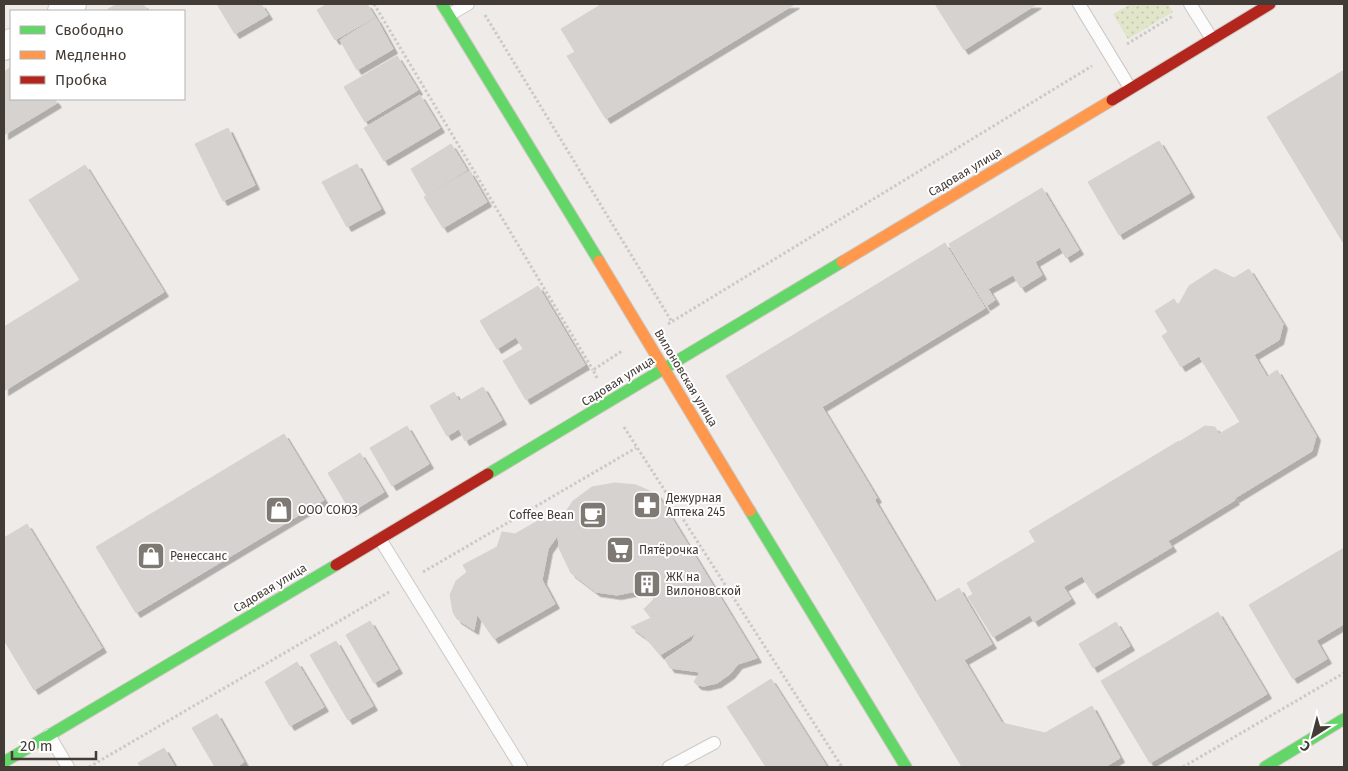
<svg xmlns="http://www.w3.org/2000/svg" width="1348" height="771" font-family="'Fira Sans',sans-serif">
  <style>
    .grass { fill: url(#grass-dots) }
    .building { fill: #d6d2cf; stroke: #d6d2ce; filter: url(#shadow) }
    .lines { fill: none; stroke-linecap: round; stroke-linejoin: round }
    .lane-casing { stroke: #ccc9c6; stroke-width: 14 }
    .street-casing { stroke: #ccc9c6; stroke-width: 28 }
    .fast-casing { stroke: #cec8c1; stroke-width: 13 }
    .slow-casing { stroke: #cec8c1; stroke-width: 13 }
    .jam-casing { stroke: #cec8c1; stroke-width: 13 }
    .path { stroke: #ccc9c6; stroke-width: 3; stroke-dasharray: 2.5 2.5; stroke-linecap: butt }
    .lane { stroke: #fcfcfc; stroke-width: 12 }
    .street { stroke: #fcfcfc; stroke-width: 26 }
    .fast { stroke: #63d668; stroke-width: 11 }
    .slow { stroke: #ff974d; stroke-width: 11 }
    .jam { stroke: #b3261e; stroke-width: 11 }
    .labels { text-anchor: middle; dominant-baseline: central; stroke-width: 4; stroke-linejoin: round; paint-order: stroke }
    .street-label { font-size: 12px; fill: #433b35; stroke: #fff }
    .poi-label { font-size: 12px; fill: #433b35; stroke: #fff; text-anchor: start }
  </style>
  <defs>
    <pattern id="grass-dots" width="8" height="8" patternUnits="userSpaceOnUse" patternTransform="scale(1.25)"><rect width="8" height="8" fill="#e1e6ca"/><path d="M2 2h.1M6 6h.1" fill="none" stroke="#c2c6ae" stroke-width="1.8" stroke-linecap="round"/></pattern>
    <filter id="shadow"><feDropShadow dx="4.5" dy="4.5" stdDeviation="0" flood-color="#0004"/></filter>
  </defs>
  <rect width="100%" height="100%" fill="#eeebe8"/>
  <polygon class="grass" points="1131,4 1168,4 1173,12 1128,39 1113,14"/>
  <g class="building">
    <polygon points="118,4 143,4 148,11 109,11 108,9"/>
    <polygon points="217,4 261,4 268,15 235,34"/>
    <polygon points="327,4 367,4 375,17 335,40 317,10"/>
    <polygon points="602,4 795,4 606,119 567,56 575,52 561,29"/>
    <polygon points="935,4 1037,4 964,50"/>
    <polygon points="939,4 1035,4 964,45"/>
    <polygon points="376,18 393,49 357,70 340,40"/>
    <polygon points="397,56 418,90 365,122 344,87"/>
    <polygon points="11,67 11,99 54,99 57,103 4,135 4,72"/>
    <polygon points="1344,70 1344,244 1267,117"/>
    <polygon points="420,95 440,128 384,161 364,128"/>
    <polygon points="228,128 255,185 223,201 195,144"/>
    <polygon points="1159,141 1190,193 1119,235 1088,182"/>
    <polygon points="451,144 467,170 426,195 411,169"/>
    <polygon points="357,164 381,209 347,227 322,182"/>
    <polygon points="85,165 164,292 4,391 4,327 80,280 29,200"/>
    <polygon points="469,171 487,202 443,228 424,197"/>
    <polygon points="1042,188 1079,250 1066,258 1060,247 1035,262 1042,275 1021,288 1013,275 988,289 995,300 986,306 949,244"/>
    <polygon points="945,243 985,308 822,407 877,498 821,532 726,376"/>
    <polygon points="1215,269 1234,278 1249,269 1283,324 1279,340 1254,355 1267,377 1277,370 1316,436 1312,451 1235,498 1211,459 1196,468 1179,442 1205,426 1215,427 1219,434 1240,422 1199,356 1181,367 1162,336 1168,332 1155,311 1174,299 1178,306 1189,286"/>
    <polygon points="538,286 585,365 526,400 503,361 523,349 516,337 497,349 480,321"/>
    <polygon points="483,387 502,420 465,441 459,429 447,436 430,406 454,392 459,401"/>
    <polygon points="407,426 429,464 392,486 370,448"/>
    <polygon points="284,434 324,500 136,613 96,547"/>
    <polygon points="1179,441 1196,469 1211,460 1235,500 1168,541 1172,547 1093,594 1082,576 1063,587 1029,531"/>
    <polygon points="360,453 384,492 351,512 328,473"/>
    <polygon points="615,483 636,485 657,494 757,658 738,664 730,674 717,683 704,686 697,685 694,682 700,672 670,668 665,659 692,641 696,633 660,655 646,638 631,627 651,618 644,609 654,599 647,589 617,595 596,592 571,573 559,548 558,535 548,549 542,580 555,604 494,639 477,614 474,630 457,619 453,612 450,595 456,581 467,572 463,565 497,547 502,532 515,534 543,518 547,522 565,513 573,501 592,487"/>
    <polygon points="874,499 935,602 959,588 992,644 964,660 1002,723 1045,733 1040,767 962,767 821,532"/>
    <polygon points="27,524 102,648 34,690 4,640 4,538"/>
    <polygon points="1035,542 1071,599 1034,622 1030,615 993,637 968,597 973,594 967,583"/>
    <polygon points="1344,548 1344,624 1282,661 1249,605"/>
    <polygon points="1218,612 1267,694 1150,763 1101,681"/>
    <polygon points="370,621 398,669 374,683 346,635"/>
    <polygon points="1116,622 1130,646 1093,668 1079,644"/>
    <polygon points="1316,640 1327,659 1293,679 1282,661"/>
    <polygon points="336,641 373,706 348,720 310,655"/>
    <polygon points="297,662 324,707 290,726 265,682"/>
    <polygon points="771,679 827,767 766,767 727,707"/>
    <polygon points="1092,706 1120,758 1105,767 1040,767 1045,733"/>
    <polygon points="217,714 244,762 236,767 215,767 192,728"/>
    <polygon points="164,748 175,767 141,767 138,763"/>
  </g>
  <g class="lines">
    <g class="lane-casing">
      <g id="lane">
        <polyline points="1079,4 1130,88"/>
        <polyline points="1190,4 1212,39"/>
        <polyline points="449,15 468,4"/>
        <polyline points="380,539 521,767"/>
        <polyline points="49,735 68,767"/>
        <polyline points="669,767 714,743"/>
      </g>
    </g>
    <g class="street-casing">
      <g id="street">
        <polyline points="61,11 73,4"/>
        <polyline points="4,47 11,42"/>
      </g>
    </g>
    <g class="fast-casing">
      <g id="fast">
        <polyline points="442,4 599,261"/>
        <polyline points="488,474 842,262"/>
        <polyline points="750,511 906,767"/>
        <polyline points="4,762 336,565"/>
        <polyline points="1265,767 1344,719"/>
      </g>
    </g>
    <g class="slow-casing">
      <g id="slow">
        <polyline points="599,261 750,511"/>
        <polyline points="842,262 1112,100"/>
      </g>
    </g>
    <g class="jam-casing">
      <g id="jam">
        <polyline points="1112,100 1270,4"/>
        <polyline points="336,565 488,474"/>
      </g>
    </g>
    <g class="path">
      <polyline points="374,4 593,370"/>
      <polyline points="485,15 672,322"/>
      <polyline points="1127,44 1173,16"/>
      <polyline points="668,324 1092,66"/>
      <polyline points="597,378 593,370 622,351"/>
      <polyline points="624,427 842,767"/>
      <polyline points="423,572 636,448"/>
      <polyline points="89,767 389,592"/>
      <polyline points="1183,767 1344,673"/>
    </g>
    <use href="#lane" class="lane"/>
    <use href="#street" class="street"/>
    <use href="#fast" class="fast"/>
    <use href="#slow" class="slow"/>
    <use href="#jam" class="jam"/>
  </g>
  <defs>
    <g id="pharmacy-square" transform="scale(1.4375)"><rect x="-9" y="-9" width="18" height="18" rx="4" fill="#7f7974" stroke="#fff"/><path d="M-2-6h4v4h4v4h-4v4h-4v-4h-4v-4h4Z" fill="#fff"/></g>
    <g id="shop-square" transform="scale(1.4375)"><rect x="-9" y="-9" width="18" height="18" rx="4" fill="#7f7974" stroke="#fff"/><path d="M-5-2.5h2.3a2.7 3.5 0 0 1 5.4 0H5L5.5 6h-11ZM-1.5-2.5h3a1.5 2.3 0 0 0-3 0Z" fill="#fff"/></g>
    <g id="cafe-square" transform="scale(1.4375)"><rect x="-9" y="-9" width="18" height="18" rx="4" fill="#7f7974" stroke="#fff"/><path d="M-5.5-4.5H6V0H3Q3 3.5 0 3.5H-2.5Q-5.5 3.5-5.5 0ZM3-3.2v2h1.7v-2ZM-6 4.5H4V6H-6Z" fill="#fff"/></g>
    <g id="supermarket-square" transform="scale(1.4375)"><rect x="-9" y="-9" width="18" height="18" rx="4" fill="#7f7974" stroke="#fff"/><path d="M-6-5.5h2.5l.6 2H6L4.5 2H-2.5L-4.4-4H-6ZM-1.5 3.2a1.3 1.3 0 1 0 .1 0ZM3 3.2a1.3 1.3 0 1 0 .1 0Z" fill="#fff"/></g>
    <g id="building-square" transform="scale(1.4375)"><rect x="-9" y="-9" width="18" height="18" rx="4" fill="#7f7974" stroke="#fff"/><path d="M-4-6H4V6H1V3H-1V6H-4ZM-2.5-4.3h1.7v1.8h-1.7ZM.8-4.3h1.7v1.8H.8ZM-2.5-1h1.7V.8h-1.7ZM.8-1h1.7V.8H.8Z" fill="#fff"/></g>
  </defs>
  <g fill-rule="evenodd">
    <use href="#pharmacy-square" x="647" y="505"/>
    <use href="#shop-square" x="279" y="510"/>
    <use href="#cafe-square" x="593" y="515"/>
    <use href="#supermarket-square" x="620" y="550"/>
    <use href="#shop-square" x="151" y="556"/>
    <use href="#building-square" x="647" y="584"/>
  </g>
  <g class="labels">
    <g class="street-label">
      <text transform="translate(965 172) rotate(-31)">Садовая улица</text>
      <text transform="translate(686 378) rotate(59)">Вилоновская улица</text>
      <text transform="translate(618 381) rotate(-32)">Садовая улица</text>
      <text transform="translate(270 588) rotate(-31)">Садовая улица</text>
    </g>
    <g class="poi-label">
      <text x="666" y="498">Дежурная<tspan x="666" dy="14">Аптека 245</tspan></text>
      <text x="298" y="510">ООО СОЮЗ</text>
      <text x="574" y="515" text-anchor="end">Coffee Bean</text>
      <text x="639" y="550">Пятёрочка</text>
      <text x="170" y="556">Ренессанс</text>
      <text x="666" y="577">ЖК на<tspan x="666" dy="14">Вилоновской</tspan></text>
    </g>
  </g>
  <rect width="1348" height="771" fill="none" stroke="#433b35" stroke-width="10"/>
  <rect x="10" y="10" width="175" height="90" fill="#ffffff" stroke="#b4b1ae"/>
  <rect x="20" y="26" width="25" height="8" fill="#63d668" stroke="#b4b1ae"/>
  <text x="55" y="35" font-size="15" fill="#433b35">Свободно</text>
  <rect x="20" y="51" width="25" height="8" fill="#ff974d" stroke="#b4b1ae"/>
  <text x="55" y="60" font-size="15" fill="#433b35">Медленно</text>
  <rect x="20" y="76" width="25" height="8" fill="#b3261e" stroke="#b4b1ae"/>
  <text x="55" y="85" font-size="15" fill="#433b35">Пробка</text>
  <g transform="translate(1313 736) rotate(216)" stroke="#ffffff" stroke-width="4" paint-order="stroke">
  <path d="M0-4L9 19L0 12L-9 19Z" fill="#433b35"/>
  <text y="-8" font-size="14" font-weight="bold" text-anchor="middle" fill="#433b35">С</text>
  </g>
  <path d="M12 751v8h84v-8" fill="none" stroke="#433b35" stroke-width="2.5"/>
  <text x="20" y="751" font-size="15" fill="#433b35" stroke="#ffffff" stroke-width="4" paint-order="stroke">20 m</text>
</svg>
